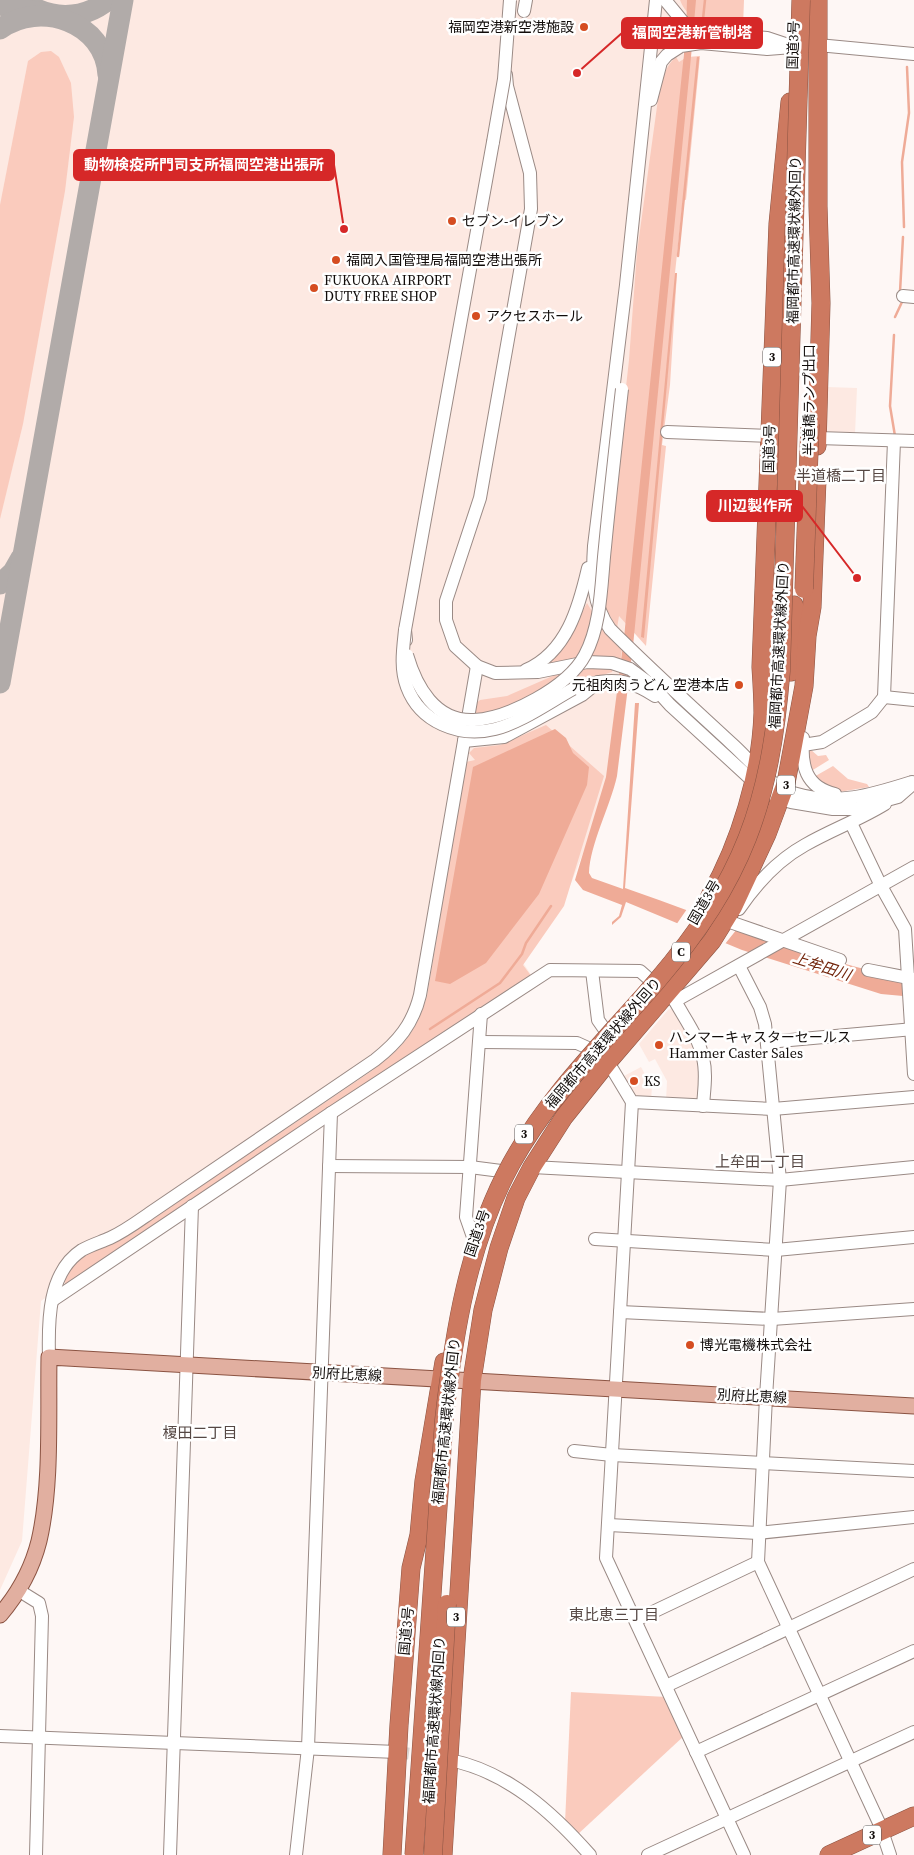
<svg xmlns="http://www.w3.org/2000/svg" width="914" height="1855" font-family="'Source Serif 4','Noto Sans JP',serif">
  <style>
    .built { fill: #fde9e2 }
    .green { fill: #facbbd }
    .water { fill: #efab97 }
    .pier { fill: #fef7f5 }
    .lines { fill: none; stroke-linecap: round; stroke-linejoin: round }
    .stream { stroke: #efab97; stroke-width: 2.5 }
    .taxiway { stroke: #b1aba9; stroke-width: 21 }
    .minor-tunnel { stroke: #dad4d2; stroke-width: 12; stroke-dasharray: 12 6; stroke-linecap: butt }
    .minor-casing { stroke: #9a8a85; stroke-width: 14 }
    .major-casing { stroke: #8b5342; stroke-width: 17 }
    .highway-casing { stroke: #8b5342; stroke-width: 19 }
    .minor { stroke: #fff; stroke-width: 12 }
    .major { stroke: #e1afa0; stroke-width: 15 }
    .highway { stroke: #cd7960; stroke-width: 18 }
    .minor-bridge-casing { stroke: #9a8a85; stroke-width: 14; stroke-linecap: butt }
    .highway-bridge-casing { stroke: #8b5342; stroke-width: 19; stroke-linecap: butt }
    .minor-bridge { stroke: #fff; stroke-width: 12 }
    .highway-bridge { stroke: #cd7960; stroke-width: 18 }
    .poi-dot { fill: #d54d21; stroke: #fff; stroke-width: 2 }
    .labels { text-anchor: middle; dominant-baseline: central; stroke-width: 5; stroke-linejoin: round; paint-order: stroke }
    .shield { fill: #fff; stroke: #585554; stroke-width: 1 }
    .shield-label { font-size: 12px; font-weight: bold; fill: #110c0a }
    .poi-label { font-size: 14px; fill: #110c0a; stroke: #fff; text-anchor: start }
    .street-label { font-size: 14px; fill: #110c0a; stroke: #fff }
    .neighbourhood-label { font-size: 15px; fill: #564844; stroke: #fff }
    .water-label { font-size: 15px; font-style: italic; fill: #71240a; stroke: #fff }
    .leader { fill: none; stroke: #d62828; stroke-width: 2 }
    .callout-dot { fill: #d62828; stroke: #fff; stroke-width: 2 }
    .callout { fill: #d62828; stroke: #d62828; stroke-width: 2 }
    .callout-label { font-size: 15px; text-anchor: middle; font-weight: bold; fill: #fff }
  </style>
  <rect width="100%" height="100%" fill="#fef7f5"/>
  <g class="built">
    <polygon points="0,0 689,0 611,761 603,803 562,906 521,960 532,976 151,1221 41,1301 22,1541 0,1590"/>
    <polygon points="827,387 857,388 855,434 825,433"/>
    <polygon points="672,1008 699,1049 702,1103 666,1101 667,1081 655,1059 649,1062 639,1044 668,1010"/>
    <polygon points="641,1067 652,1087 651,1100 633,1098 622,1077"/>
  </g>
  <g class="green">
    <path d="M680 0H744L743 27C720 25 689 26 680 0Z"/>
    <polygon points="51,51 59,57 71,83 74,117 65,191 23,424 0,519 0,205 28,61 41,52"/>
    <path d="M700 56 686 200 683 199 675 273H677L670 385 662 445 666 446 646 646 619 616 617 628 602 602 629 360 637 252 659 92C663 79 665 66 676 57L679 62 687 57Z"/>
    <polygon points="587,603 593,613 586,642 578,661 545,667 567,641"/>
    <polygon points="600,623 622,649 620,663 589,659"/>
    <polygon points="585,665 613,669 612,672 565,687"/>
    <polygon points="571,668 554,685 501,710 471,715 475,704 480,700 507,696"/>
    <path d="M546 725 604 776 564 906 523 965 532 977 65 1287C63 1256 109 1244 131 1234L373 1070C403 1047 416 1033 427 996L466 762 475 760 469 753 474 748 500 745Z"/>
    <polygon points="810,749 818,756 826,755 829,760 808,773 806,751"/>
    <polygon points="833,766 848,779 867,784 869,787 839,792 812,778"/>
    <polygon points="571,1692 667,1697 685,1735 577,1835 565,1823"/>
  </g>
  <g class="water">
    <path d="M687 0H696L691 57 633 646 617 776C610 807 590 844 589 873L592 878 623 889 635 703H639L625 888C720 921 815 962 914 980V997L881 994 742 950 626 902 621 917 612 925V922L619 916 622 905 583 890 575 880 606 777 624 637 686 34Z"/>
    <polygon points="675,273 677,273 644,638 641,637"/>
    <polygon points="555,729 566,738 573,753 589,767 587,785 539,894 486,963 450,984 435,981 473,767"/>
  </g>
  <polygon class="pier" points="687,909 725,921 737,929 725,944 712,939 710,941 676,925"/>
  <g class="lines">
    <g class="stream">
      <polyline points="703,19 705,0"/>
      <polyline points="904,227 902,162 909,113 907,67"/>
      <polyline points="678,256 698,58"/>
      <polyline points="900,292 903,237"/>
      <polyline points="895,317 902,302"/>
      <polyline points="894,335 890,406 895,436"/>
      <polyline points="430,1029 500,983 522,954 526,943 551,906"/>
    </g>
    <g class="taxiway">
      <path d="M22 0C48 20 82 21 108 0"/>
      <polyline points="0,5 37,12"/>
      <path d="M0 29C40 0 105 22 108 75"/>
      <polyline points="0,584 13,572 21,558"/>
      <polyline points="0,683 123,0"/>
    </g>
    <polyline class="minor-tunnel" points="397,1752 447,1759"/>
    <g class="minor-casing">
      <g id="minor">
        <path d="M656 0 626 285 594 546C592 576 592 604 610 629 650 669 691 706 732 744 750 760 769 786 793 793 837 806 871 795 912 782"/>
        <polyline points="665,0 684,23 697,31 767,38 788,45"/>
        <polyline points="524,11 526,0"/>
        <polyline points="506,75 507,86 530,173 531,209 480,498 446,601 446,620 455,646 477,666 495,673 538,672 587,662 612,663 630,669 652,685 670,705 754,782 780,799 791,802 833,809 854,809 898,797 914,783"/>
        <polyline points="651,100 661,62 667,55 681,46 701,43 767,49 818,45 914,54"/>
        <polyline points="903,296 914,297"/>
        <polyline points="667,432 769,436"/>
        <polyline points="818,438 914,441"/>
        <polyline points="406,640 405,630 493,142"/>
        <path d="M526 670C567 652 579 607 588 568"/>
        <path d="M590 684C615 677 634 682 655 696"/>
        <polyline points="884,697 914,700"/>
        <path d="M803 738C801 765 805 787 835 794V796"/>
        <polyline points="464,741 504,737 582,695 598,682"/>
        <polyline points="803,745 822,742 872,712 884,697 894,441"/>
        <polyline points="851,823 881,886 905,929 914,1074"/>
        <path d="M739 909C756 884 778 860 805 845 831 830 859 820 885 804"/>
        <polyline points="730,922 840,960"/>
        <polyline points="739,966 760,1007 765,1024 780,1180 766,1397 758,1562 880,1825 890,1855"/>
        <polyline points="868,970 914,979"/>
        <polyline points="592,971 598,1020 605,1030"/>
        <path d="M669 996 675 1001C685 1019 699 1038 703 1058 707 1074 704 1090 703 1106"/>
        <polyline points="675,1001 914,867"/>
        <polyline points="480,1042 577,1043 588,1048"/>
        <polyline points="768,1042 914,1029"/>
        <polyline points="608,1062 632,1102 773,1109 914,1097"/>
        <polyline points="632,1102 606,1558 744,1855"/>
        <polyline points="329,1166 470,1167 501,1171"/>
        <polyline points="532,1167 780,1180 914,1167"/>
        <polyline points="473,1237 466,1217 481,1014"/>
        <polyline points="595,1239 776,1250 914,1237"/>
        <polyline points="53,1300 331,1113 550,970 640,971 649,979"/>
        <polyline points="620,1312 772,1319 914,1309"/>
        <path d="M49 1357C48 1321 48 1272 82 1250 91 1245 101 1242 110 1238 125 1231 137 1222 150 1213L375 1060C398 1042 413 1024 420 995L477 666"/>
        <polyline points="574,1451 612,1455 914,1471"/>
        <polyline points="609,1525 758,1533 914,1517"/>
        <polyline points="18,1590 39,1603 42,1616 36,1855"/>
        <polyline points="636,1620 758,1562"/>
        <polyline points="666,1686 914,1569"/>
        <polyline points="0,1736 397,1752"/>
        <polyline points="696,1752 914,1651"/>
        <path d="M450 1760C508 1772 552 1812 590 1855"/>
        <polyline points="170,1855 192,1206"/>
        <polyline points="296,1855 308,1748 331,1113"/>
        <polyline points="648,1855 914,1732"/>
      </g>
    </g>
    <g class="major-casing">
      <path id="major" d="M0 1615C18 1594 32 1569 39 1541 52 1485 48 1415 49 1357L914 1406"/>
    </g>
    <g class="highway-casing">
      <g id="highway">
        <polyline points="817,446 821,303 818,206 818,0"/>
        <path d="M791 672C797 651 801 627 794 605"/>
        <path d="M710 896C740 843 761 774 763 713 763 698 762 682 761 667L778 224 790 102"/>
        <polyline points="392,1855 399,1725 411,1568 419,1535 424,1481 444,1362"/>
        <polyline points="443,1855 472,1380 483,1310 499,1248 516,1198 532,1167 564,1117 608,1062 712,941 733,907 767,834 786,783 804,686 807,636 812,607 817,479"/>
        <polyline points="829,1855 914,1816"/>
      </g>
    </g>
    <use href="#minor" class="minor"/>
    <use href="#major" class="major"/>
    <use href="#highway" class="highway"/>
    <g class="minor-bridge-casing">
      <g id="minor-bridge">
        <polyline points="493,142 504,79 510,0"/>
        <path d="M405 630C403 649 400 669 407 687 420 722 459 738 495 729 522 722 548 703 573 689"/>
        <path d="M407 655C416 686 435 722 474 720 509 718 568 687 585 655 602 623 601 582 605 547 610 495 616 442 622 389"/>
      </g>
    </g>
    <g class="highway-bridge-casing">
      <g id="highway-bridge">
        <polyline points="804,589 810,424"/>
        <path d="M414 1855 444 1420C454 1332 468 1243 511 1164 549 1095 605 1041 656 982 744 879 770 804 781 671L801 0"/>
        <polyline points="433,1855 447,1604"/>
      </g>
    </g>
    <use href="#minor-bridge" class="minor-bridge"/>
    <use href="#highway-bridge" class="highway-bridge"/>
  </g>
  <g class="poi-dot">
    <circle cx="584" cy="27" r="5"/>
    <circle cx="452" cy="221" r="5"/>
    <circle cx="336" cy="260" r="5"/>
    <circle cx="314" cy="288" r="5"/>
    <circle cx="476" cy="316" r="5"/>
    <circle cx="739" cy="685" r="5"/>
    <circle cx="659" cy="1045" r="5"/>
    <circle cx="634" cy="1081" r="5"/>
    <circle cx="690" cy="1345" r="5"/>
  </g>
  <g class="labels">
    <g class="shield">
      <rect x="763" y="347.5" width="18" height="19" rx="4"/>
      <rect x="777" y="775.5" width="18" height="19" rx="4"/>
      <rect x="672" y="942.5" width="18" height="19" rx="4"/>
      <rect x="515" y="1124.5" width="18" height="19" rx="4"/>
      <rect x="447" y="1607.5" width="18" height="19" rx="4"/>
      <rect x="863" y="1825.5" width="18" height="19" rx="4"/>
    </g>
    <g class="shield-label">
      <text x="772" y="357">3</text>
      <text x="786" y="785">3</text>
      <text x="681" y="952">C</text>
      <text x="524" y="1134">3</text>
      <text x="456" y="1617">3</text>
      <text x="872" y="1835">3</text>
    </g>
    <g class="poi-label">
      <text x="574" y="27" text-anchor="end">福岡空港新空港施設</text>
      <text x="462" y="221">セブン-イレブン</text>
      <text x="346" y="260">福岡入国管理局福岡空港出張所</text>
      <text x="324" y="280">FUKUOKA AIRPORT<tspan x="324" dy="16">DUTY FREE SHOP</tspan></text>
      <text x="486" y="316">アクセスホール</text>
      <text x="729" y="685" text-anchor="end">元祖肉肉うどん 空港本店</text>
      <text x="669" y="1037">ハンマーキャスターセールス<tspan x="669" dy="16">Hammer Caster Sales</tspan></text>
      <text x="644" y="1081">KS</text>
      <text x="700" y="1345">博光電機株式会社</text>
    </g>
    <g class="street-label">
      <text transform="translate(793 45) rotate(-88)">国道3号</text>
      <text transform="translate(794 240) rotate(-89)">福岡都市高速環状線外回り</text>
      <text transform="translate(809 400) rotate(-90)">半道橋ランプ出口</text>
      <text transform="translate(769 449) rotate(-89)">国道3号</text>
      <text transform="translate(779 645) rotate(-87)">福岡都市高速環状線外回り</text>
      <text transform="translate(704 902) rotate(-60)">国道3号</text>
      <text transform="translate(603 1043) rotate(-49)">福岡都市高速環状線外回り</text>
      <text transform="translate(477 1233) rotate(-71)">国道3号</text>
      <text transform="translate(347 1374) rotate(3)">別府比恵線</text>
      <text transform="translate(752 1396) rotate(3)">別府比恵線</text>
      <text transform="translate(446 1421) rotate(-84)">福岡都市高速環状線外回り</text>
      <text transform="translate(406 1631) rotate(-85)">国道3号</text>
      <text transform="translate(434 1720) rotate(-86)">福岡都市高速環状線内回り</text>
    </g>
    <g class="neighbourhood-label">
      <text x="841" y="475">半道橋二丁目</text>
      <text x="760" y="1161">上牟田一丁目</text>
      <text x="200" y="1432">榎田二丁目</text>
      <text x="614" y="1614">東比恵三丁目</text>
    </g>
    <g class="water-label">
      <text transform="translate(822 966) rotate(18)">上牟田川</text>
    </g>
  </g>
  <path class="leader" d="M577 73L622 33M344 229L334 165M857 578L802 506"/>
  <g class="callout-dot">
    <circle cx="577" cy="73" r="5"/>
    <circle cx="344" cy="229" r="5"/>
    <circle cx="857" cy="578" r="5"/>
  </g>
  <g class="callout">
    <rect x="622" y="18" width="140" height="30" rx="5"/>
    <rect x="74" y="150" width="260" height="30" rx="5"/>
    <rect x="707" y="491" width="95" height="30" rx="5"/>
  </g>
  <g class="callout-label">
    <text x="692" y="38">福岡空港新管制塔</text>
    <text x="204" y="170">動物検疫所門司支所福岡空港出張所</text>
    <text x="755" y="511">川辺製作所</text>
  </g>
</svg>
